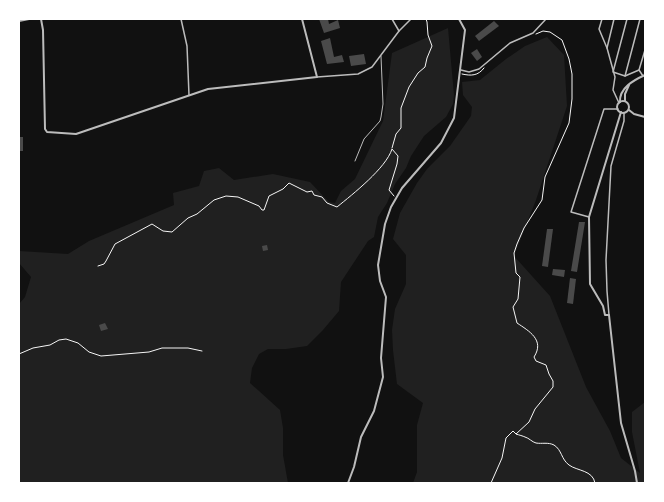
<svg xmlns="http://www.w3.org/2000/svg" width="664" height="502" font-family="'Libre Baskerville',serif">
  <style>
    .green { fill: #202020 }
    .building { fill: #4a4a4a }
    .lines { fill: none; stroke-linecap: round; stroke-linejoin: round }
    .path { stroke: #f5f5f5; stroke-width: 1 }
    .service { stroke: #bcbcbc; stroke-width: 1 }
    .minor { stroke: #bcbcbc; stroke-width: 1.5 }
    .tertiary { stroke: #bcbcbc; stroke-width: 2 }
  </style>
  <rect width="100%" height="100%" fill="#111"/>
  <g class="green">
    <polygon points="448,28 454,95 453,104 446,117 424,136 411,156 406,168 395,184 387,203 378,217 374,237 368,241 341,282 339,311 323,330 307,346 286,349 268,349 259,354 252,368 250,383 280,410 283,428 283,455 288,483 19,483 19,304 25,297 31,277 19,263 19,251 68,254 89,241 174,205 173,193 199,186 204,171 219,168 234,180 273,174 310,182 329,202 335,203 341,191 355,179 383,121 392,53"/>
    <polygon points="547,37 564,55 567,106 536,200 514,256 550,296 586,387 610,431 621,458 640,473 632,432 632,412 645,402 645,483 413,483 417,472 417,425 423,403 397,384 393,350 392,330 395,309 406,284 406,255 393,239 400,213 417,183 427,169 450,146 471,116 472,107 463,95 462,82 480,80 506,59 525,46"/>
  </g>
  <g class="building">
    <polygon points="319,19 328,19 329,24 338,20 340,28 324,33"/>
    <polygon points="494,21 499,26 479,41 475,36"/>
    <polygon points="330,38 334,57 342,55 344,62 327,64 321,41"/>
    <polygon points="477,49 482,57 477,61 471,53"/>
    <polygon points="364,54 366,64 351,66 349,56"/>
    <rect x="19" y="137" width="4" height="14"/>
    <polygon points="579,222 585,222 577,272 571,271"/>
    <polygon points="547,229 553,229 548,267 542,266"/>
    <polygon points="267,245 268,250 263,251 262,246"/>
    <polygon points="553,269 565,270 564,277 552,275"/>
    <polygon points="570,278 576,279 573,304 567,303"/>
    <polygon points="105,323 108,329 101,331 99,325"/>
  </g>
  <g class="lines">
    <g class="path">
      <path d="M536 34 543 31 550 32 562 40 569 59 572 74V99L569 123 545 177 542 200 524 228 517 244 514 253 516 273 520 277 518 299 513 307 517 323C529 331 545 340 534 357L536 361 546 365 549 374 553 381V387L535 409 529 422 516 434C519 435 523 436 525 437 529 438 532 442 536 443 542 444 548 442 554 445 562 450 561 459 569 465 577 471 593 470 595 483"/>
      <path d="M462 74C471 76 478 76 484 68"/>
      <polyline points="392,148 396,134 401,128 401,108 409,87 418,73 425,67 427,58 432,46 428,35 427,22 426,19"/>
      <path d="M98 266 104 264 106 261 115 244 152 224 163 231 172 232 188 218 197 214 214 200 226 196 238 197 259 206 262 210H264L269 196 283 189 289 183 307 192 312 191 314 195 322 197 327 203 337 207C353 194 386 168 392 149L398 156 397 164 389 190 394 196"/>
      <polyline points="19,354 33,348 50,345 59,340 66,339 78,343 89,352 101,356 149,352 162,348 188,348 202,351"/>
      <polyline points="491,483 502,458 506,438 513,431 516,434"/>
    </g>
    <polyline class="service" points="355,161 364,139 380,121 381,117 383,104 381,56"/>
    <g class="minor">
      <polyline points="181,19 187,46 189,95"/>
      <polyline points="392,19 399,31"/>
      <polyline points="602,19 599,29 607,48 615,77 613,90 619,103"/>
      <polyline points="627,19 613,72 625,76 639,70 645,50"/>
      <polyline points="607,48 614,19"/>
      <polyline points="461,70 469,72 479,69 510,43 533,33 546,19"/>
      <polyline points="639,70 643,76"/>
      <polyline points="625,76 640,19"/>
      <polyline points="317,77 358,74 372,67 399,31 411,19"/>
      <polyline points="589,217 571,212 604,109 618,109"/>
      <polyline points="609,315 607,291 606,260 611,166 624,121 624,113"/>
    </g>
    <g class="tertiary">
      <polyline points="41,19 43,30 45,129 47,132 76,134 208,89 317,77 302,19"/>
      <polyline points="19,21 29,19"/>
      <polyline points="625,101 625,94 629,85"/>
      <circle cx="623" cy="107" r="6"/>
      <path d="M620 102C619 88 634 80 645 75"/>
      <polyline points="629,110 634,114 645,117"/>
      <polyline points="621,112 589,217 590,284 603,306 605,315 609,315 621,423 635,471 637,483"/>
      <polyline points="348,483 354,467 361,437 374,411 383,377 381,358 386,297 380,281 378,265 385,224 391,207 402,188 441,143 454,118 465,30 459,19"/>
    </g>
  </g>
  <rect width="664" height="502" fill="none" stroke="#ffffff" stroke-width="40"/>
</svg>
